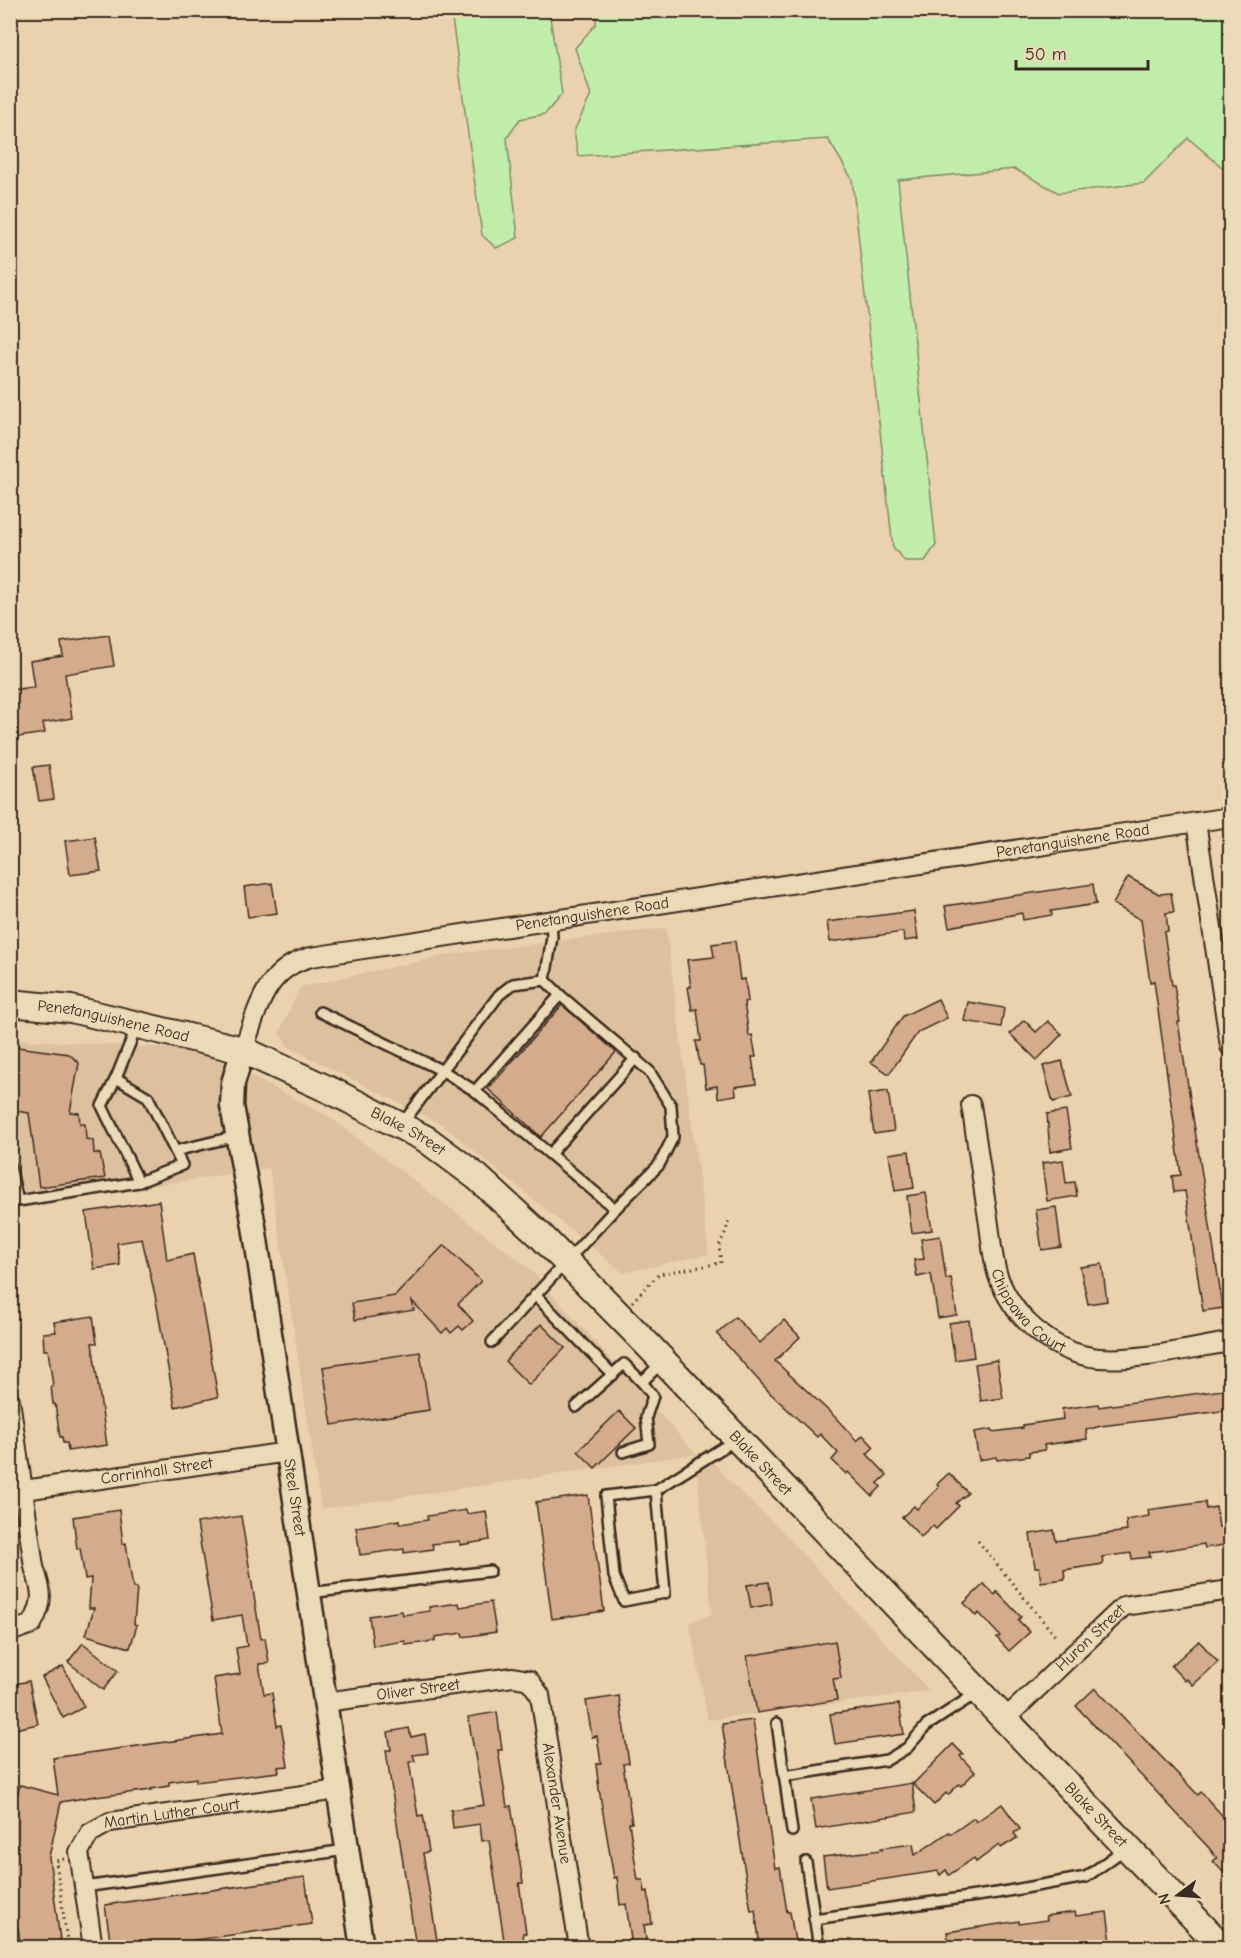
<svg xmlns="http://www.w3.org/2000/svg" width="1241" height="1958" font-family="'Comic Neue',sans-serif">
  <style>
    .built { fill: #ddc19f }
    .green { fill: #c1edaa; stroke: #7e8c64; stroke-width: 1.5 }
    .building { fill: #d5ac8b; stroke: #3b2a1e; stroke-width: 1.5 }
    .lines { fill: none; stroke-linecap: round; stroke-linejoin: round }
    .service-casing { stroke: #3b2a1e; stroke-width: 14 }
    .minor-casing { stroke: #3b2a1e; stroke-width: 22 }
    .tertiary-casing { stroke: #3b2a1e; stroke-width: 27 }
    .secondary-casing { stroke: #3b2a1e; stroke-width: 30 }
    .path { stroke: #3b2a1e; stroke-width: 3; stroke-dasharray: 1.5 4.5; stroke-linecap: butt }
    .service { stroke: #ebdab7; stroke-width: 9 }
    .minor { stroke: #ebdab7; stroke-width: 18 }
    .tertiary { stroke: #ebdab7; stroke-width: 22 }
    .secondary { stroke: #ebdab7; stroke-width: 26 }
    .labels { text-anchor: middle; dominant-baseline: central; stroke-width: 4.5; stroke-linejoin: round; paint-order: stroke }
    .street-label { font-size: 16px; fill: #3b2a1e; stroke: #ebdab7 }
  </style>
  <rect width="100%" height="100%" fill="#ebd2ae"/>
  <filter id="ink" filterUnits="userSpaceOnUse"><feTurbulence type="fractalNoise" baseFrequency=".0167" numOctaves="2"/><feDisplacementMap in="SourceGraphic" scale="12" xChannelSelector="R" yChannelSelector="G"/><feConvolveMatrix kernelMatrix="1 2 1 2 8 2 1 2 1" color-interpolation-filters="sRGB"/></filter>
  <g filter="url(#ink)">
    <g class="built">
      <polygon points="666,928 709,1254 623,1273 441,1124 296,1051 288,1046 279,1033 300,987 452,954"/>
      <polygon points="11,1039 203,1050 331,1118 528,1267 695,1453 716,1465 728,1480 778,1527 930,1691 708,1720 689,1622 712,1614 695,1454 321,1509 269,1168 11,1207"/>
    </g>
    <g class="green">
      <polygon points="451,11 549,11 562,94 545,114 520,119 507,138 518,238 496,248 482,235"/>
      <polygon points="597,11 1230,11 1230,174 1188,138 1144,183 1059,193 1015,169 898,180 936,545 925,561 905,561 893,548 852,179 828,139 578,156 574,131 591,95 575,48 596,24"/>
    </g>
    <g class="building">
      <polygon points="109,635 114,666 65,674 72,718 43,723 45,733 13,738 10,722 10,690 34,687 30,661 63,656 61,642"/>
      <polygon points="49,765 54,799 39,801 33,767"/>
      <polygon points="95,837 101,871 70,875 65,841"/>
      <polygon points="1128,877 1159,894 1171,893 1174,912 1166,913 1168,931 1164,932 1172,985 1174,985 1180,1022 1178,1022 1223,1308 1203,1311 1185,1191 1174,1192 1172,1176 1181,1175 1154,981 1150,982 1141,920 1113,904"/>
      <polygon points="272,883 277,913 248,917 244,887"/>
      <polygon points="1093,884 1096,904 1051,911 1052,915 1023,920 1022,913 949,927 945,906"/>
      <polygon points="914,911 918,939 904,941 903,932 830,942 827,922"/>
      <polygon points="735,941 740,980 745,979 748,1001 744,1002 749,1036 752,1035 756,1057 752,1057 756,1084 735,1087 736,1095 718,1098 717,1086 706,1088 703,1065 700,1065 696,1041 701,1041 697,1009 692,1010 688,987 691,987 687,960 714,957 712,944"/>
      <polygon points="938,999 947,1018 918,1032 889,1074 871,1062 903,1016"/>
      <polygon points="968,1002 1004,1008 1001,1027 964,1021"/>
      <polygon points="562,1005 616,1052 541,1137 488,1089"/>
      <polygon points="1024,1020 1036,1032 1048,1021 1062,1034 1037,1060 1010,1034"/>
      <polygon points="10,1046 69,1054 79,1063 70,1112 79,1113 80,1124 85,1124 86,1139 93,1140 94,1153 100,1154 105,1178 39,1187 29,1113 10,1110"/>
      <polygon points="1062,1061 1072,1097 1053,1102 1043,1066"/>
      <polygon points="888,1091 894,1131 874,1134 868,1094"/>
      <polygon points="1066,1111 1072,1148 1050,1152 1047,1114"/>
      <polygon points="909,1151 914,1188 895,1191 889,1154"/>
      <polygon points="1063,1160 1066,1183 1075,1182 1077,1196 1047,1201 1042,1163"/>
      <polygon points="926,1193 932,1230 912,1233 907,1196"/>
      <polygon points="159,1201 167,1260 193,1254 218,1397 175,1407 155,1295 142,1239 117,1243 120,1265 94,1269 86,1212"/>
      <polygon points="1056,1207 1061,1247 1042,1250 1036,1210"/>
      <polygon points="940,1236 946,1279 951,1278 957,1315 938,1318 931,1274 917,1277 914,1260 924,1259 921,1239"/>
      <polygon points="444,1245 481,1281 458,1304 473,1321 463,1330 459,1326 451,1333 447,1328 442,1333 412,1301 414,1310 355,1320 352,1303 395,1296"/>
      <polygon points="1102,1264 1107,1301 1088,1304 1080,1267"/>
      <polygon points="93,1316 97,1343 92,1343 107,1445 68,1451 67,1443 63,1443 62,1437 60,1437 55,1404 53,1404 51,1386 53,1386 48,1350 44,1350 43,1333 56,1332 54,1322"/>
      <polygon points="735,1317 760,1343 784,1320 800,1337 775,1361 835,1417 857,1441 863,1435 874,1447 867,1454 887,1475 878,1483 881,1487 872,1496 848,1472 846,1474 832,1460 838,1453 820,1434 817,1437 770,1393 717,1334"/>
      <polygon points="969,1320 974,1357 955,1360 949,1323"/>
      <polygon points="541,1324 565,1348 529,1385 505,1361"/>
      <polygon points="420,1352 429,1410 332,1425 323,1367"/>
      <polygon points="997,1360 1003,1398 981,1401 975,1364"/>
      <polygon points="1230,1389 1230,1410 1101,1426 1086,1430 1087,1439 1044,1445 1045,1450 1029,1452 1029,1456 997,1460 996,1457 979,1460 974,1432 992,1429 993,1432 1023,1428 1023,1425 1063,1419 1062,1409 1098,1404 1099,1407 1105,1406"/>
      <polygon points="619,1411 636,1428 595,1468 578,1451"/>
      <polygon points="949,1473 968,1493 956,1503 959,1506 936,1529 933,1526 921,1537 902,1517 914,1506 917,1509 939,1487 937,1484"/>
      <polygon points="588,1495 604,1611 552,1619 536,1502"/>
      <polygon points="1205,1502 1206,1509 1216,1507 1219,1527 1230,1525 1230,1544 1205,1548 1204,1544 1166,1550 1149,1552 1150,1557 1132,1559 1131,1553 1102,1557 1103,1564 1064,1570 1065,1579 1041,1582 1039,1567 1035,1567 1030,1534 1054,1530 1056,1541 1127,1531 1126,1520 1149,1516 1148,1510"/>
      <polygon points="119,1510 123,1544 126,1543 133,1588 137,1588 134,1624 137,1625 130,1648 86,1635 94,1608 89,1608 91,1578 85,1579 80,1548 77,1549 73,1517"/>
      <polygon points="466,1510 467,1514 486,1511 490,1540 460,1545 460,1541 432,1544 433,1549 404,1553 404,1549 360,1555 356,1527 400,1520 400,1524 428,1520 427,1516"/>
      <polygon points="241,1516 261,1639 265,1638 269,1663 259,1664 264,1694 272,1693 277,1726 281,1725 288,1766 278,1767 279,1772 196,1782 196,1778 169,1782 169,1786 151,1789 151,1790 96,1797 96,1796 61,1802 49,1857 61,1947 21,1947 10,1875 10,1820 20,1785 58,1795 53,1758 222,1734 214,1678 240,1674 236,1648 247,1646 242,1615 213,1620 197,1523"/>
      <polygon points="769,1582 772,1604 751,1608 747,1585"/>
      <polygon points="984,1584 995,1595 997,1592 1021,1617 1018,1620 1030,1632 1009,1651 997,1638 1000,1636 979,1613 976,1616 964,1603"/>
      <polygon points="491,1602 496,1632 463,1637 462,1633 435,1637 435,1641 406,1645 405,1641 373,1646 369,1616 402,1611 403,1615 430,1611 429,1607 459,1603 460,1607"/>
      <polygon points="835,1641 841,1678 833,1679 837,1700 757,1713 747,1656"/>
      <polygon points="1199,1641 1218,1662 1193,1685 1187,1679 1185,1681 1171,1666"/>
      <polygon points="83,1643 118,1671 103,1690 68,1662"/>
      <polygon points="63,1666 84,1707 63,1718 42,1677"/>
      <polygon points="29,1681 38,1724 15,1729 10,1706 10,1685"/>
      <polygon points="1095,1688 1198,1795 1201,1792 1230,1824 1230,1873 1226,1869 1223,1872 1213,1861 1217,1858 1209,1848 1076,1706"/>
      <polygon points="619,1696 629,1763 623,1764 632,1823 629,1823 638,1880 643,1880 645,1892 648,1891 652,1924 644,1925 647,1947 632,1947 626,1904 620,1905 617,1877 614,1878 599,1789 596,1764 601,1763 597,1736 592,1737 586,1701"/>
      <polygon points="899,1704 904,1734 835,1744 830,1714"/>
      <polygon points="497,1712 502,1750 498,1750 507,1807 511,1806 523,1883 519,1883 526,1933 523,1933 524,1947 505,1947 489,1840 482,1841 480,1824 453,1828 451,1810 484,1805 468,1717"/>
      <polygon points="753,1720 775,1868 780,1867 787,1912 790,1912 796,1947 760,1947 755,1910 751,1911 722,1724"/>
      <polygon points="409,1728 411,1737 425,1734 428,1753 413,1755 415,1761 409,1762 418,1816 423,1815 429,1852 423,1853 438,1947 416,1947 389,1771 386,1750 391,1750 388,1732"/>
      <polygon points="953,1744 963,1754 960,1756 975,1772 961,1786 959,1784 948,1795 946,1793 934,1805 913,1784"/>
      <polygon points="912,1783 916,1812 816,1829 811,1799"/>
      <polygon points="1002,1804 1020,1829 1014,1833 1017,1838 1001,1848 999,1845 976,1862 974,1858 949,1875 946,1870 940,1875 938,1871 827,1888 823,1857 882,1850 881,1848 913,1844 915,1855 949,1832 951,1834 974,1818 976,1822"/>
      <polygon points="305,1877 312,1924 143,1947 111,1947 105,1905"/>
      <polygon points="1075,1912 1076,1916 1107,1912 1111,1942 1080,1946 1079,1942 1044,1947 949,1947 947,1932 1019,1921 1019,1924 1047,1920 1046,1916"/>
    </g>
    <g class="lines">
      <g class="service-casing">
        <g id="service">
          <polyline points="320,1012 443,1071 475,1091 615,1209"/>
          <polyline points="116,1078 148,1097 182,1165 139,1182"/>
          <polyline points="475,1091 560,995"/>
          <polyline points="402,1124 499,995 513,984 545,980"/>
          <polyline points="175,1151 237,1136"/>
          <polyline points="550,1154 636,1058"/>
          <polyline points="10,1167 18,1201 139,1182 102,1106 116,1078 137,1026"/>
          <polyline points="535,1295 613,1375"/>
          <polyline points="492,1342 615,1209 659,1165 673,1137 671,1106 649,1071 560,995 545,980 552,937 551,920"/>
          <polyline points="576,1407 624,1364 642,1382"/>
          <polyline points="623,1452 649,1444 646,1417 653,1396 642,1382 662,1362"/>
          <polyline points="656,1490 606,1496 614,1576 624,1601 665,1593 656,1490 735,1440"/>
          <polyline points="309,1593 490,1571"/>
          <polyline points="777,1723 792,1831"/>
          <polyline points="784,1776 887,1760 907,1748 926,1726 977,1693"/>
          <polyline points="806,1862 819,1948"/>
          <polyline points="84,1887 346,1850"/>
          <polyline points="814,1919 997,1893 1086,1877 1126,1848"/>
        </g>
      </g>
      <g class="minor-casing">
        <g id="minor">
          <polyline points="1196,822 1230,1046"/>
          <path id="s1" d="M243 1050C258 1010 264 969 311 957L1230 817"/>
          <path id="s2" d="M971 1105C977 1142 982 1180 988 1218 991 1236 992 1258 998 1276 1013 1318 1054 1354 1099 1358 1140 1361 1190 1348 1230 1342"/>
          <path d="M10 1400 34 1567C42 1591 45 1601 32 1624L10 1632"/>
          <path id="s3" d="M24 1490 288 1452"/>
          <path id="s4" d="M325 1702 513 1677 529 1680 540 1695 579 1948"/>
          <path id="s5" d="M1005 1719 1124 1606 1230 1590"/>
          <path id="s6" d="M93 1948 79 1852 90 1833 110 1822 338 1790"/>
        </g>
      </g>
      <g class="tertiary-casing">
        <g id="tertiary">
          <path id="s7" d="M243 1050 233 1083 232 1106 254 1226 362 1948"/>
        </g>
      </g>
      <g class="secondary-casing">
        <g id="secondary">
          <path id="s8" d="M10 1003 71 1009 243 1050 336 1093 426 1139 477 1177 540 1235 647 1344 1223 1948"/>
        </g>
      </g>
      <g class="path">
        <polyline points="632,1302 659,1274 721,1263 719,1246 726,1231 729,1219"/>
        <polyline points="978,1541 1056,1637"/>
        <polyline points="64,1859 56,1861 68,1948"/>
      </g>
      <use href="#service" class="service"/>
      <use href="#minor" class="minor"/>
      <use href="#tertiary" class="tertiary"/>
      <use href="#secondary" class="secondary"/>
    </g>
  </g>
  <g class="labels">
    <g class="street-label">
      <text stroke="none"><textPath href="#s1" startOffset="892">Penetanguishene Road</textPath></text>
      <text stroke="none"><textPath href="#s1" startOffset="406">Penetanguishene Road</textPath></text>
      <text stroke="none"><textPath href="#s8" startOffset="105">Penetanguishene Road</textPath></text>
      <text stroke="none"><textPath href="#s8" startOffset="422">Blake Street</textPath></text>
      <text stroke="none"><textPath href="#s2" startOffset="220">Chippawa Court</textPath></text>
      <text stroke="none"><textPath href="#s8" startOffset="908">Blake Street</textPath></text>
      <text stroke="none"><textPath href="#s3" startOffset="134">Corrinhall Street</textPath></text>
      <text stroke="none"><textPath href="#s7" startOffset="454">Steel Street</textPath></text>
      <text stroke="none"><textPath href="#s5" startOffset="118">Huron Street</textPath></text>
      <text stroke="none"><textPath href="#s4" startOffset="94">Oliver Street</textPath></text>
      <text stroke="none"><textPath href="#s4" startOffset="334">Alexander Avenue</textPath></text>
      <text stroke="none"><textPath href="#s8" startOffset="1394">Blake Street</textPath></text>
      <text stroke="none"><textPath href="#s6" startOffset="204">Martin Luther Court</textPath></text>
    </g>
  </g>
  <rect width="1241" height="1958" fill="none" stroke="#ebdab7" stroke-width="36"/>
  <rect x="18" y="18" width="1205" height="1922" fill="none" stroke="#3b2a1e" stroke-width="2" filter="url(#ink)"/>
  <g transform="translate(1178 1895) rotate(254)" stroke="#ebdab7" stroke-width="4.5" paint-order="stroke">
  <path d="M0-4.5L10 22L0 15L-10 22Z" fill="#3b2a1e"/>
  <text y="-9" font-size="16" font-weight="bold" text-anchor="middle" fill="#3b2a1e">N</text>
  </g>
  <path d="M1016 60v9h132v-9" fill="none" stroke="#3b2a1e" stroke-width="3"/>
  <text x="1025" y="60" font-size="18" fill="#3b2a1e" stroke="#ebdab7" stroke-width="4.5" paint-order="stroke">50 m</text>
</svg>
